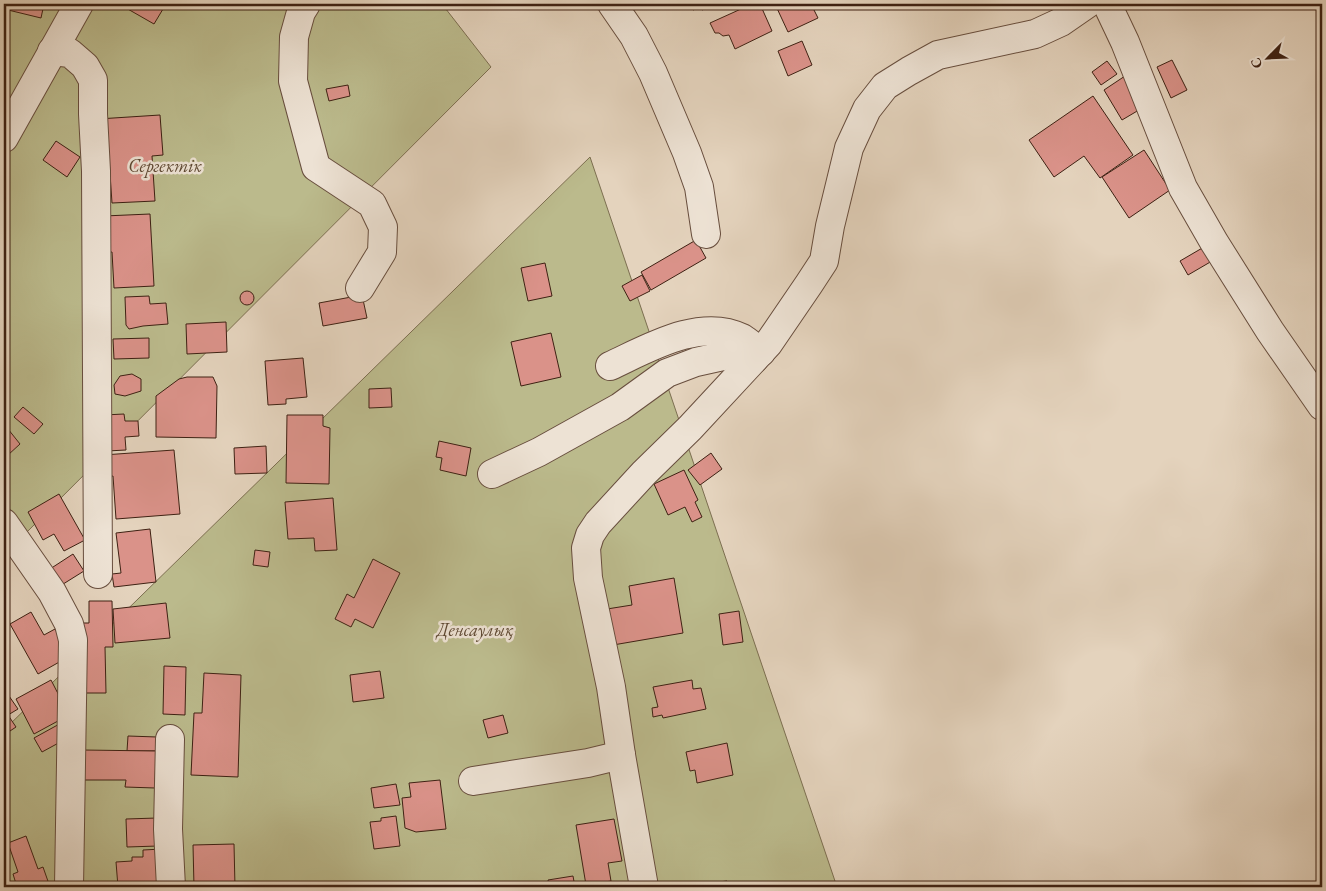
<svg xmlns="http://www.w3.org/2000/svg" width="1326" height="891" font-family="'EB Garamond',serif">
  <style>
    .green { fill: #bbba8c; stroke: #7c6e50 }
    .building { fill: #da9289; stroke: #3e2113 }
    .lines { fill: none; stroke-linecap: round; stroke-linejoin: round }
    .street-casing { stroke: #684e3e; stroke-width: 30 }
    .street { stroke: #ede2d4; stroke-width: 28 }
    .labels { text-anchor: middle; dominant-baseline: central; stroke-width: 5; stroke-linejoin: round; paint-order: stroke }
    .park-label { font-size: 18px; font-style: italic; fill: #5d4731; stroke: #ede2d4 }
  </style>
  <rect width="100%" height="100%" fill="#e4d3bd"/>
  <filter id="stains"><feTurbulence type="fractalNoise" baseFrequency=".004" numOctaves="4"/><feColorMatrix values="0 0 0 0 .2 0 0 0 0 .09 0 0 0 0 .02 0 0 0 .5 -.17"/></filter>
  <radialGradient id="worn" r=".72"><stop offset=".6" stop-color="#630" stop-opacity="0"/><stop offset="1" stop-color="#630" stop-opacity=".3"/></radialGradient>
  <g class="green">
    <polygon points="4,4 442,4 491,67 4,555"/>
    <polygon points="590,157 837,887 4,887 4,730"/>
  </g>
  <g class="building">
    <polygon points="4,4 44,4 41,18 4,9"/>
    <polygon points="119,4 166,4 154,24"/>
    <polygon points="559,4 573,4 562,9"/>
    <polygon points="691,4 717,4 702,10 701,7 693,10"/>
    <polygon points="752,4 760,4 772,31 735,49 729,35 723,36 719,33 715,33 710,23"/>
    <polygon points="775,4 811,4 818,18 788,32"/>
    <polygon points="802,41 812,65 788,76 778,51"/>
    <polygon points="1172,60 1187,90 1171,98 1157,67"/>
    <polygon points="1107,61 1117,74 1101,85 1092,72"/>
    <polygon points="1125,76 1144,107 1122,120 1104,90"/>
    <polygon points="348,85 350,96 329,101 326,89"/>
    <polygon points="1093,96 1133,155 1100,178 1084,156 1054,177 1029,140"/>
    <polygon points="160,115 163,155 152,156 155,201 112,203 109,159 101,159 98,119"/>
    <polygon points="56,141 80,157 67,177 43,160"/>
    <polygon points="1144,150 1170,190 1129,218 1102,177"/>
    <polygon points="150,214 154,286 114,288 112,252 106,252 104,216"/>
    <polygon points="696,240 706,258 651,290 641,272"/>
    <polygon points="1204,247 1212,261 1188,275 1180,261"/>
    <polygon points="545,263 552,296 528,301 521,268"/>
    <polygon points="642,275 650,291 630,301 622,286"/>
    <circle cx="247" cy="298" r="7"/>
    <polygon points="362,295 367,318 323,326 319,303"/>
    <polygon points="149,296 150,304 166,303 168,324 143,326 129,329 126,325 125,297"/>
    <polygon points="226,322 227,352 187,354 186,324"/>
    <polygon points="551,333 561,377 521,386 511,342"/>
    <polygon points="149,338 149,358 114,359 113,339"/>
    <polygon points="303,358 307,397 286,399 286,404 268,405 265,361"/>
    <polygon points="132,374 141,379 141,391 125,396 115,394 114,385 120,376"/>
    <polygon points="187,377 213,377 217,386 216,438 156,437 156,396 179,379"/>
    <polygon points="391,388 392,407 369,408 369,389"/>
    <polygon points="23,407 43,424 34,434 14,417"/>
    <polygon points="124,414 125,421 138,421 139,436 125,437 126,450 107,451 104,415"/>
    <polygon points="287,415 323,415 323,426 330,428 329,484 286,483"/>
    <polygon points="4,424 20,444 8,455 4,450"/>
    <polygon points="439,441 471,448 466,476 440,470 442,458 436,457"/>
    <polygon points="266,446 267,473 235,474 234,448"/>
    <polygon points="174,450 180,514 116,519 113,476 105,477 103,455"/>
    <polygon points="711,453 722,469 700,485 688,470"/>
    <polygon points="684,470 698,500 695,502 702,517 692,522 685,507 668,515 654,484"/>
    <polygon points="59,494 85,540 64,551 54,534 43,540 28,512"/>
    <polygon points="333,498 337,550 315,551 314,538 288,539 285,502"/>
    <polygon points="150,529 156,582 114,587 112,574 121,573 116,533"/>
    <polygon points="255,550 270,552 268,567 253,565"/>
    <polygon points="73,554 84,571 60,586 50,569"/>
    <polygon points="373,559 400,573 373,628 355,619 351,627 335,619 347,594 354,598"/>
    <polygon points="674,578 683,633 613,645 607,609 632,605 629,586"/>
    <polygon points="89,601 112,601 113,647 105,647 106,693 82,693 81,623 89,623"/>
    <polygon points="166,603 170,638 115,643 113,609"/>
    <polygon points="739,611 743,642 723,645 719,614"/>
    <polygon points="31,612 44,635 55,629 70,656 38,674 10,624"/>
    <polygon points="164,666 186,667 185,715 163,714"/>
    <polygon points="380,671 384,698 353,702 350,675"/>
    <polygon points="204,673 241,675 238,777 191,775 194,713 202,713"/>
    <polygon points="51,680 69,715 34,734 16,699"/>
    <polygon points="692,680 693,689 701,688 706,709 663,718 662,715 653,717 652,708 658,707 653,687"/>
    <polygon points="9,696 18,709 8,715 16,727 4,735 4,699"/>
    <polygon points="503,715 508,733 488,738 483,720"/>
    <polygon points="63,722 64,740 42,752 34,738"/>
    <polygon points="128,736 157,737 156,751 127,751"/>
    <polygon points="727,743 733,775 697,783 695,770 690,771 686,752"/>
    <polygon points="83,750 156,751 155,788 125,787 126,780 82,780"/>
    <polygon points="440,780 446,829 416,832 405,828 402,798 411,797 409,783"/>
    <polygon points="396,784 400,805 374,808 371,788"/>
    <polygon points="396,816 400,846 374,849 370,822 381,821 381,818"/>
    <polygon points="157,818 158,846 127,847 126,819"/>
    <polygon points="614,819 622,861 608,863 611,881 586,885 576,825"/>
    <polygon points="26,836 38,869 43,867 50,887 17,887 13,874 18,872 8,843"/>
    <polygon points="234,844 235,887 194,887 193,845"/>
    <polygon points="162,849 164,887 118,887 116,862 132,861 132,857 143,857 143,850"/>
    <polygon points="573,876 575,887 549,887 548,880"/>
    <polygon points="727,881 727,887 694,887 694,885"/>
  </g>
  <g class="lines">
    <g class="street-casing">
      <g id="street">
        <polyline points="306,4 301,12 294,37 293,81 316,167 372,204 383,227 382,252 360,288"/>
        <polyline points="612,4 634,36 653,73 687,153 699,187 706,234"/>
        <polyline points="1107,4 1125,42 1183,188 1214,242 1270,331 1322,406"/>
        <polyline points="52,51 70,53 85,66 93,80 93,114 96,171 98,574"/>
        <polyline points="4,138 79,4"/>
        <path d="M610 366C647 349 700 317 742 338 748 342 754 347 761 352"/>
        <polyline points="492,474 539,452 620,407 667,373 696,362 732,354 754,359"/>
        <polyline points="4,523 52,592 69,624 73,640 69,887"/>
        <polyline points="170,739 168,829 171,887"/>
        <polyline points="473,781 588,763 621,755"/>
        <polyline points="644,887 621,755 611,687 588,578 586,548 590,535 598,523 644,473 690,428 768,344 809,284 824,261 830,226 849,148 867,109 885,86 909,71 938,55 1035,34 1061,22 1087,4"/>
      </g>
    </g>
    <use href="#street" class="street"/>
  </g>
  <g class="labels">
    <g class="park-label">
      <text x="165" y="165">Сергектік</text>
      <text x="475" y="629">Денсаулық</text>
    </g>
  </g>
  <rect width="1326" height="891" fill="none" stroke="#e4d3bd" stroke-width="20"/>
  <rect x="5" y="5" width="1316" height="881" fill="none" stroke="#3e2113" stroke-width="2.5"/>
  <rect x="10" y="10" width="1306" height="871" fill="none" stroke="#3e2113"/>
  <g transform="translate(1268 58) rotate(246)" stroke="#ede2d4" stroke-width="4" paint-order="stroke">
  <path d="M0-4L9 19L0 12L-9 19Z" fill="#3e2113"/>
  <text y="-8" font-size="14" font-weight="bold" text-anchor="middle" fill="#3e2113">С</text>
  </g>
  <rect width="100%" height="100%" filter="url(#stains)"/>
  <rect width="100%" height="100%" fill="url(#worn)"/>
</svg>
